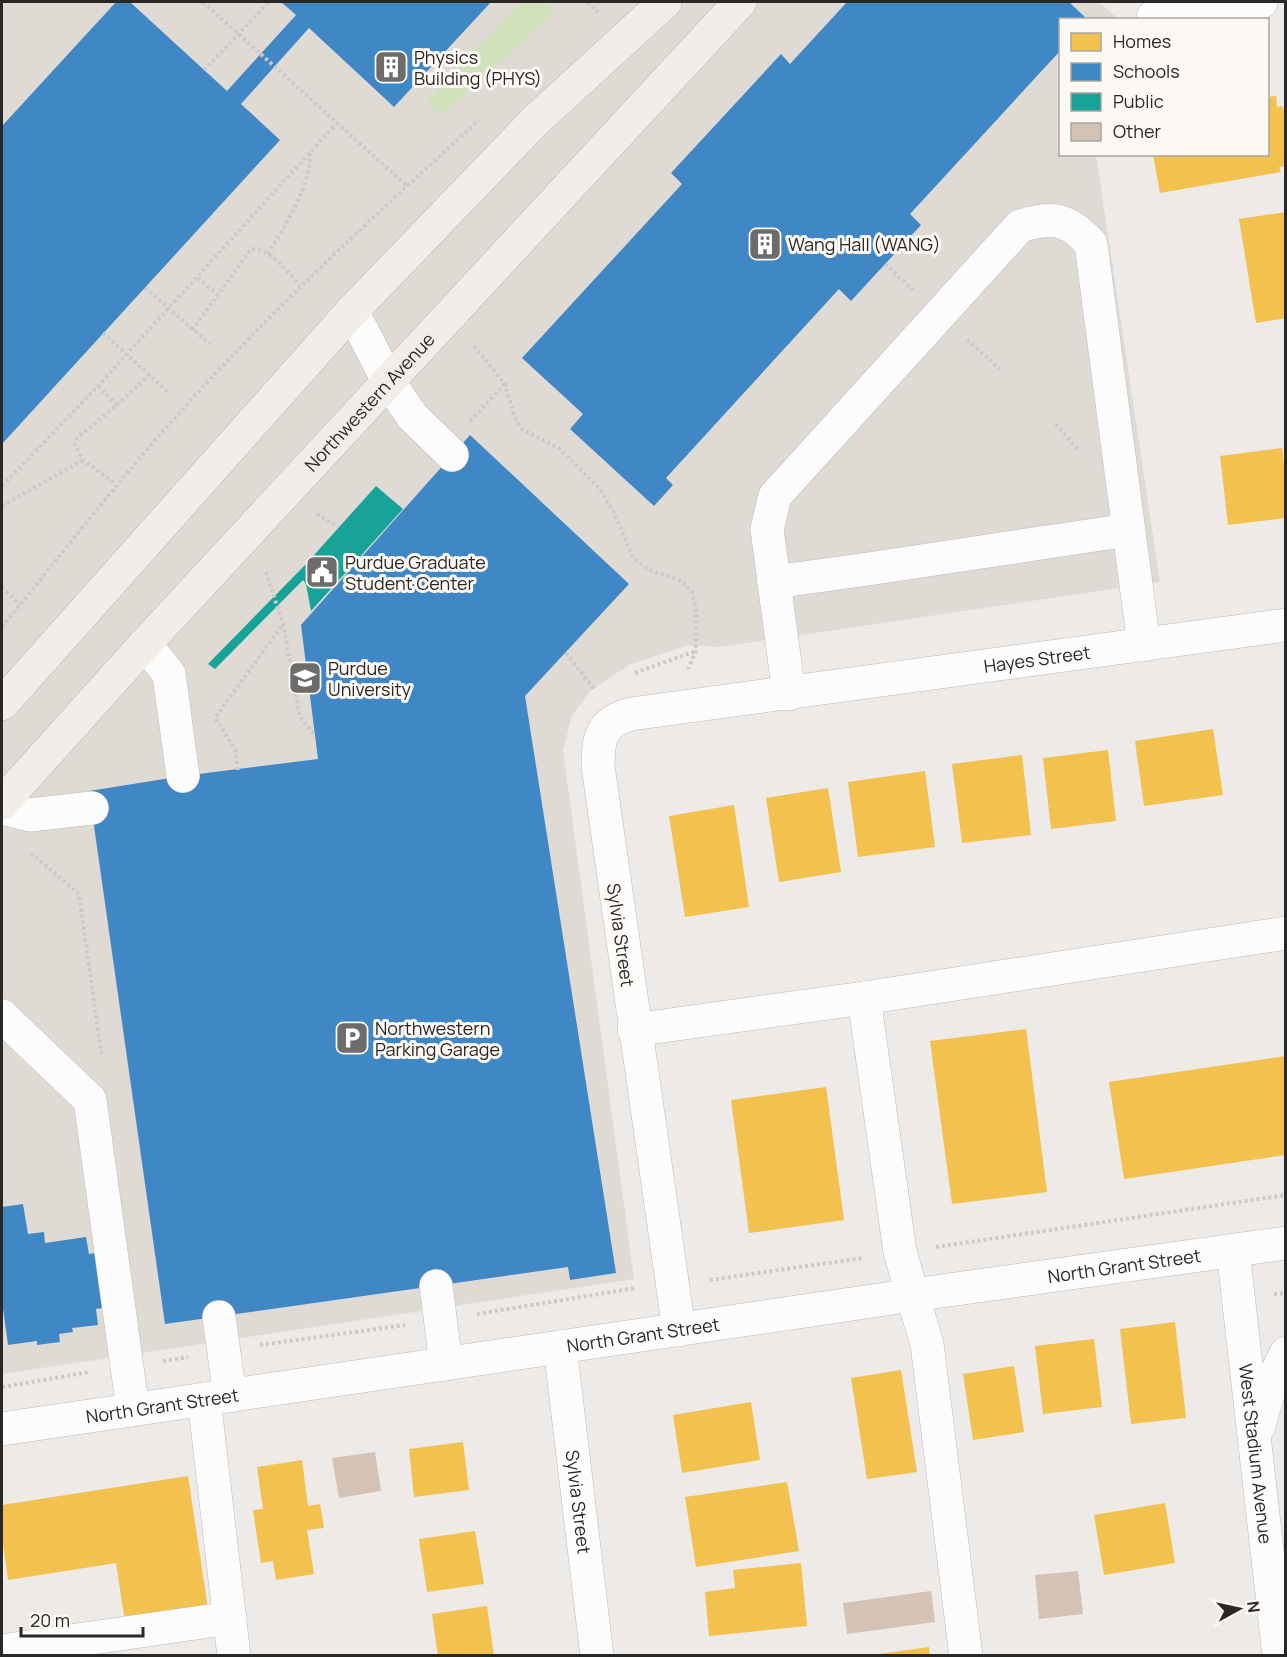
<svg xmlns="http://www.w3.org/2000/svg" width="1287" height="1657" font-family="Manrope,sans-serif">
  <style>
    .built { fill: #e0dad4 }
    .green { fill: #d0e2bc }
    .homes { fill: #f2c14e }
    .schools { fill: #3f88c5 }
    .public { fill: #17a398 }
    .building { fill: #d4c2b5 }
    .lines { fill: none; stroke-linecap: round; stroke-linejoin: round }
    .minor-casing { stroke: #bdbbba; stroke-width: 34 }
    .major-casing { stroke: #bcb2ab; stroke-width: 34 }
    .path { stroke: #cccac9; stroke-width: 4; stroke-dasharray: 3 3; stroke-linecap: butt }
    .minor { stroke: #fcfcfc; stroke-width: 33 }
    .major { stroke: #f2ede9; stroke-width: 33 }
    .labels { text-anchor: middle; dominant-baseline: central; stroke-width: 6; stroke-linejoin: round; paint-order: stroke }
    .poi-label { font-size: 18px; fill: #2a2827; stroke: #fcf8f3; text-anchor: start }
    .street-label { font-size: 18px; fill: #2a2827; stroke: #fcf8f3 }
  </style>
  <rect width="100%" height="100%" fill="#edeae8"/>
  <polygon class="built" points="2,2 1099,2 1118,19 1060,20 1060,154 1096,155 1160,582 720,647 688,645 629,665 590,691 572,716 563,750 634,1279 2,1374"/>
  <polygon class="green" points="522,2 546,2 556,11 446,112 440,114 426,101"/>
  <g class="homes">
    <polygon points="1276,96 1277,107 1283,106 1286,123 1286,166 1279,167 1281,172 1160,193 1153,154 1268,154 1268,97"/>
    <polygon points="1286,212 1286,318 1256,323 1239,219"/>
    <polygon points="1282,448 1286,480 1286,518 1228,525 1220,456"/>
    <polygon points="1213,729 1223,795 1144,806 1135,741"/>
    <polygon points="1108,750 1116,821 1051,829 1043,758"/>
    <polygon points="1022,755 1031,835 962,843 952,764"/>
    <polygon points="925,771 935,847 858,857 848,782"/>
    <polygon points="828,788 841,872 779,882 766,798"/>
    <polygon points="734,805 749,907 685,917 669,816"/>
    <polygon points="1026,1029 1047,1192 952,1204 930,1041"/>
    <polygon points="1286,1056 1286,1155 1124,1179 1109,1082"/>
    <polygon points="826,1087 844,1220 749,1233 731,1100"/>
    <polygon points="1175,1322 1186,1418 1131,1424 1120,1329"/>
    <polygon points="1094,1339 1102,1407 1043,1414 1035,1346"/>
    <polygon points="1014,1366 1024,1432 973,1440 963,1374"/>
    <polygon points="901,1370 917,1472 867,1479 851,1378"/>
    <polygon points="751,1402 760,1460 682,1473 673,1415"/>
    <polygon points="463,1442 469,1490 414,1497 409,1449"/>
    <polygon points="302,1460 308,1506 320,1504 324,1528 307,1530 314,1574 276,1580 273,1561 261,1563 253,1510 263,1509 257,1467"/>
    <polygon points="188,1476 208,1609 125,1622 116,1563 8,1580 2,1537 2,1505"/>
    <polygon points="787,1482 799,1551 696,1567 685,1497"/>
    <polygon points="1165,1503 1175,1563 1104,1575 1094,1515"/>
    <polygon points="475,1531 484,1584 427,1592 419,1539"/>
    <polygon points="801,1563 807,1626 709,1636 705,1592 735,1588 733,1570"/>
    <polygon points="487,1606 494,1656 438,1656 432,1614"/>
    <polygon points="929,1647 930,1656 879,1656 879,1654"/>
  </g>
  <g class="schools">
    <polygon points="116,2 130,2 227,91 296,15 281,2 491,2 394,107 309,28 241,104 280,140 2,444 2,126"/>
    <polygon points="847,2 1069,2 1088,20 1060,20 1060,51 910,214 921,225 851,301 839,289 666,478 673,485 654,506 570,429 583,414 522,358 682,184 671,173 781,54 790,64"/>
    <polygon points="470,435 629,584 525,696 616,1273 570,1280 568,1267 165,1324 89,791 183,776 318,759 301,625"/>
    <polygon points="23,1204 28,1234 44,1232 45,1243 86,1237 89,1254 95,1253 103,1308 96,1309 98,1325 72,1328 73,1332 59,1334 60,1342 37,1345 37,1341 8,1345 2,1301 2,1207"/>
  </g>
  <polygon class="public" points="376,486 403,509 311,611 306,584 303,580 215,669 208,664 306,564"/>
  <g class="building">
    <polygon points="375,1452 381,1491 339,1498 332,1458"/>
    <polygon points="1078,1571 1083,1614 1039,1619 1035,1575"/>
    <polygon points="931,1591 935,1622 847,1634 843,1603"/>
  </g>
  <g class="lines">
    <g class="minor-casing">
      <g id="minor">
        <polyline points="1153,17 1261,2"/>
        <polyline points="352,311 388,381 412,416 452,455"/>
        <polyline points="774,582 861,570 1128,530"/>
        <polyline points="145,644 169,674 183,776"/>
        <path d="M789 694 767 529 775 496 1020 226C1052 216 1068 218 1091 244L1144 645"/>
        <polyline points="2,808 30,815 92,808"/>
        <polyline points="864,998 900,1252 927,1344 966,1656"/>
        <polyline points="2,1016 90,1100 133,1410"/>
        <polyline points="634,1030 864,998 1286,933"/>
        <path id="s1" d="M1233 1251 1279 1656"/>
        <polyline points="436,1286 446,1364"/>
        <polyline points="219,1317 230,1396"/>
        <path id="s2" d="M679 1330 598 766C598 738 601 722 631 714L1286 625"/>
        <path id="s3" d="M560 1347 597 1656"/>
        <polyline points="204,1399 234,1656"/>
        <polyline points="1258,1428 1271,1384 1286,1353"/>
        <path id="s4" d="M2 1429 913 1295 1286 1243"/>
        <polyline points="2,1651 230,1618"/>
      </g>
    </g>
    <g class="major-casing">
      <g id="major">
        <polyline points="2,704 352,311 535,121 665,2"/>
        <path id="s5" d="M2 803 145 644 740 2"/>
      </g>
    </g>
    <g class="path">
      <polyline points="203,2 407,186"/>
      <polyline points="588,2 598,12"/>
      <polyline points="204,70 269,2"/>
      <path d="M268 254C286 222 310 190 310 153"/>
      <polyline points="885,264 913,290"/>
      <path d="M198 278 218 295 251 249C271 248 287 272 300 285"/>
      <polyline points="145,288 210,344"/>
      <polyline points="192,330 218,295"/>
      <polyline points="103,333 168,392"/>
      <polyline points="967,340 1000,369"/>
      <polyline points="474,346 505,384 514,415 522,429 560,449 599,488 613,511 634,559 649,570 682,581 692,592 696,609 696,651 688,669"/>
      <polyline points="98,386 117,405 77,438 75,445 83,460 116,484"/>
      <polyline points="117,405 150,374"/>
      <polyline points="470,421 505,384"/>
      <polyline points="1056,424 1079,451"/>
      <polyline points="2,486 98,386 336,124"/>
      <polyline points="2,506 83,460"/>
      <polyline points="317,514 338,527"/>
      <polyline points="266,572 283,624 300,717 315,736"/>
      <polyline points="2,587 20,605"/>
      <path d="M2 627C62 554 120 478 184 408 276 305 378 213 479 120"/>
      <polyline points="566,653 595,690"/>
      <polyline points="635,673 696,651"/>
      <polyline points="238,770 235,749 215,718 283,624"/>
      <polyline points="31,853 79,894 102,1058"/>
      <polyline points="936,1247 1286,1195"/>
      <polyline points="710,1280 863,1258"/>
      <polyline points="1274,1294 1286,1293"/>
      <polyline points="477,1314 636,1288"/>
      <polyline points="260,1345 405,1325"/>
      <polyline points="163,1361 188,1357"/>
      <polyline points="2,1387 90,1372"/>
    </g>
    <use href="#minor" class="minor"/>
    <use href="#major" class="major"/>
  </g>
  <defs>
    <g id="building-square" transform="scale(1.725)"><rect x="-9" y="-9" width="18" height="18" rx="4" fill="#6e6c6b" stroke="#fcf8f3"/><path d="M-4-6H4V6H1V3H-1V6H-4ZM-2.5-4.3h1.7v1.8h-1.7ZM.8-4.3h1.7v1.8H.8ZM-2.5-1h1.7V.8h-1.7ZM.8-1h1.7V.8H.8Z" fill="#fff"/></g>
    <g id="civic-square" transform="scale(1.725)"><rect x="-9" y="-9" width="18" height="18" rx="4" fill="#6e6c6b" stroke="#fcf8f3"/><path d="M-.6-6.5H3V-4.5H.6V-3L4-1V1h2V6H-6V1h2V-1L-.6-3ZM-1.2 2.5V6h2.4V2.5Z" fill="#fff"/></g>
    <g id="university-square" transform="scale(1.725)"><rect x="-9" y="-9" width="18" height="18" rx="4" fill="#6e6c6b" stroke="#fcf8f3"/><path d="M0-5L7-2L0 1L-7-2ZM-4 1L0 2.5L4 1V4Q0 6-4 4Z" fill="#fff"/></g>
    <g id="parking-square" transform="scale(1.725)"><rect x="-9" y="-9" width="18" height="18" rx="4" fill="#6e6c6b" stroke="#fcf8f3"/><path d="M-3.5-5.5H1a3.5 3.5 0 0 1 0 7H-1V5.5H-3.5ZM-1-3.4V-.6H.8a1.4 1.4 0 0 0 0-2.8Z" fill="#fff"/></g>
  </defs>
  <g fill-rule="evenodd">
    <use href="#building-square" x="391" y="67"/>
    <use href="#building-square" x="765" y="244"/>
    <use href="#civic-square" x="322" y="572"/>
    <use href="#university-square" x="305" y="678"/>
    <use href="#parking-square" x="352" y="1038"/>
  </g>
  <g class="labels">
    <g class="poi-label">
      <text x="414" y="57">Physics<tspan x="414" dy="21">Building (PHYS)</tspan></text>
      <text x="788" y="244">Wang Hall (WANG)</text>
      <text x="345" y="562">Purdue Graduate<tspan x="345" dy="21">Student Center</tspan></text>
      <text x="328" y="668">Purdue<tspan x="328" dy="21">University</tspan></text>
      <text x="375" y="1028">Northwestern<tspan x="375" dy="21">Parking Garage</tspan></text>
    </g>
    <g class="street-label">
      <text stroke="none"><textPath href="#s5" startOffset="544">Northwestern Avenue</textPath></text>
      <text stroke="none"><textPath href="#s2" startOffset="1048">Hayes Street</textPath></text>
      <text transform="translate(621 935) rotate(82)">Sylvia Street</text>
      <text stroke="none"><textPath href="#s4" startOffset="1134">North Grant Street</textPath></text>
      <text stroke="none"><textPath href="#s4" startOffset="648">North Grant Street</textPath></text>
      <text stroke="none"><textPath href="#s4" startOffset="162">North Grant Street</textPath></text>
      <text stroke="none"><textPath href="#s1" startOffset="204">West Stadium Avenue</textPath></text>
      <text stroke="none"><textPath href="#s3" startOffset="156">Sylvia Street</textPath></text>
    </g>
  </g>
  <rect width="1287" height="1657" fill="none" stroke="#2a2827" stroke-width="6"/>
  <rect x="1059" y="18" width="210" height="138" fill="#fcf8f3" stroke="#a8a5a1" stroke-width="1.5"/>
  <rect x="1071" y="33" width="30" height="18" fill="#f2c14e" stroke="#a8a5a1" stroke-width="1.5"/>
  <text x="1113" y="48" font-size="18" fill="#2a2827">Homes</text>
  <rect x="1071" y="63" width="30" height="18" fill="#3f88c5" stroke="#a8a5a1" stroke-width="1.5"/>
  <text x="1113" y="78" font-size="18" fill="#2a2827">Schools</text>
  <rect x="1071" y="93" width="30" height="18" fill="#17a398" stroke="#a8a5a1" stroke-width="1.5"/>
  <text x="1113" y="108" font-size="18" fill="#2a2827">Public</text>
  <rect x="1071" y="123" width="30" height="18" fill="#d4c2b5" stroke="#a8a5a1" stroke-width="1.5"/>
  <text x="1113" y="138" font-size="18" fill="#2a2827">Other</text>
  <g transform="translate(1239 1609) rotate(82)" stroke="#fcf8f3" stroke-width="4.5" paint-order="stroke">
  <path d="M0-4.5L10 22L0 15L-10 22Z" fill="#2a2827"/>
  <text y="-9" font-size="16" font-weight="bold" text-anchor="middle" fill="#2a2827">N</text>
  </g>
  <path d="M21 1627v9h122v-9" fill="none" stroke="#2a2827" stroke-width="3"/>
  <text x="30" y="1627" font-size="18" fill="#2a2827" stroke="#fcf8f3" stroke-width="4.5" paint-order="stroke">20 m</text>
</svg>
